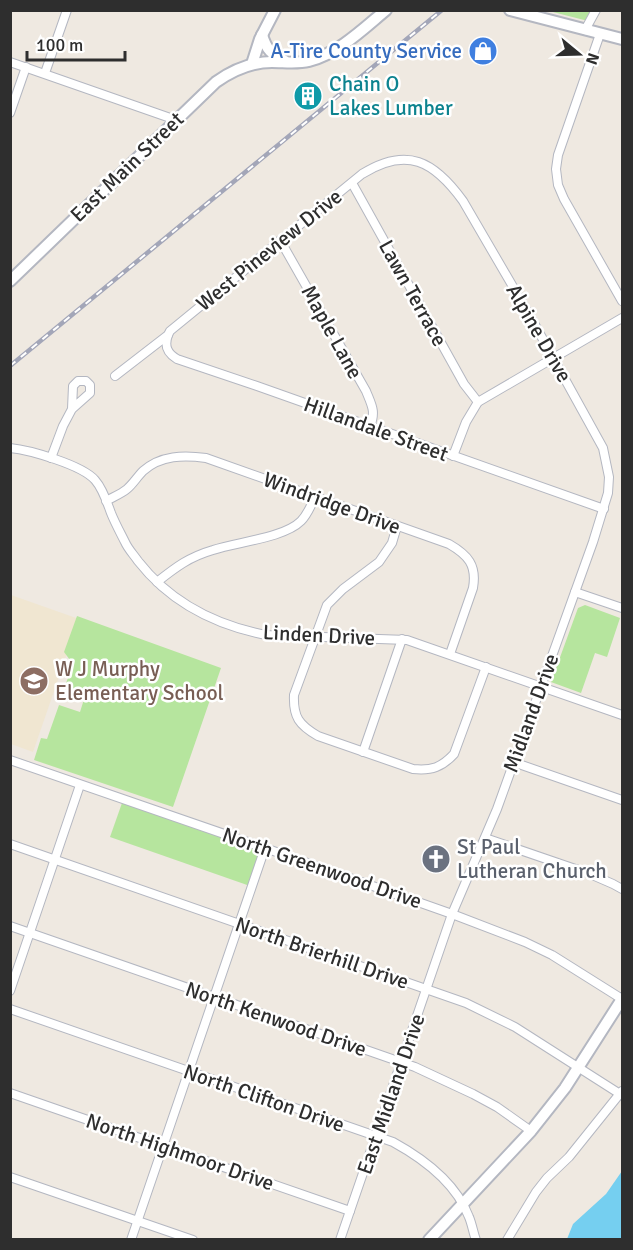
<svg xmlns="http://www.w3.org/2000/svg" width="633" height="1250" font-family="Signika,sans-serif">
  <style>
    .education { fill: #f0e6d1 }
    .green { fill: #b6e59e }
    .water { fill: #75cff0 }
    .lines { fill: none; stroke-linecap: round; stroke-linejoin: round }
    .street-casing { stroke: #b4b7c1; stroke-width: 10 }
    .secondary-casing { stroke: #b4b7c1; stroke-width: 14 }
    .street { stroke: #fff; stroke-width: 8 }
    .secondary { stroke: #fff; stroke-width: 10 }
    .rail-casing { stroke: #a3a6b8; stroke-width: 4.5 }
    .rail { stroke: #fff; stroke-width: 2; stroke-dasharray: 7; stroke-linecap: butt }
    .labels { text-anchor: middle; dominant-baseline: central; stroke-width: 5; stroke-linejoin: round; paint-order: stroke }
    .shop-label { font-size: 21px; fill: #366cbe; stroke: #fff; text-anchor: end }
    .culture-label { font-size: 21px; fill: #0d838f; stroke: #fff; text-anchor: start }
    .street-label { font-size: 21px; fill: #2e2e2e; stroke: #fff }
    .education-label { font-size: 21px; fill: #785e54; stroke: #fff; text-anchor: start }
    .worship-label { font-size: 21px; fill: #5b616d; stroke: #fff; text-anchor: start }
  </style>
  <rect width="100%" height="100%" fill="#efe9e1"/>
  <polygon class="education" points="11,595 79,619 33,752 11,744"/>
  <g class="green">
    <polygon points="549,11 595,11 588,21"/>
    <polygon points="585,605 620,618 607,657 595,653 581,693 551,682 578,608"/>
    <polygon points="77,616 221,668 173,807 34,760 41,738 47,739 59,705 80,712 86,693 65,686 73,664 64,652"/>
    <polygon points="122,803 255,848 260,859 250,886 110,837"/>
  </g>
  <polygon class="water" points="622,1171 622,1239 567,1239 573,1224 606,1194"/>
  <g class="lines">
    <g class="street-casing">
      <g id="street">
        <polyline points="585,30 596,10"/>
        <polyline points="600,34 558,155 556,169 558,185 564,199 622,301"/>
        <polyline points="10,62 176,120"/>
        <polyline points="45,73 67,10"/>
        <polyline points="10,113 26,67"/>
        <polyline points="352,183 464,384 478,402"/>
        <path d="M280 240 366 391C372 406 376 411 370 427"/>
        <path d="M168 335C164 346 167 353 177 359L257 386 604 509"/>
        <path d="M115 376 168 335 170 331 362 174C407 146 434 161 463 201L530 316 603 448 609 477 608 493 593 542 497 809 452 914 340 1240"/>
        <path d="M10 448C30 450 82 465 95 480 103 489 107 502 111 513 115 523 120 532 125 542 128 549 134 555 138 561 170 602 215 625 266 635L407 640 622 715"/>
        <polyline points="453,456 466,422 478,402 622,318"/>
        <polyline points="51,458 63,426 72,409 90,393 90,385 86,381 78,381 73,386 72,409"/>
        <path d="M106 501C113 497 121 494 127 489 133 484 137 477 143 471 161 455 184 455 206 458L449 544C468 555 477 565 473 588L450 654"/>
        <path d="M397 526 392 543 379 562 343 589 327 605 294 695C293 717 299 725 318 736L413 769C432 771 442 767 454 754L486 667"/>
        <path d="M157 582C176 567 189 557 213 550 237 542 284 538 301 521 308 514 311 505 315 497"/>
        <polyline points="575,592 622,608"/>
        <polyline points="363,752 402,639"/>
        <polyline points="10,760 265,848 452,914 525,942 552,955 622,999"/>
        <polyline points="513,762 622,800"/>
        <polyline points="485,838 590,874 613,884 622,889"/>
        <polyline points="10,844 466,1003 515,1027 620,1094"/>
        <polyline points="10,926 415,1067 473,1094 497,1107 531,1131"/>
        <polyline points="10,991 80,785"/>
        <path d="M10 1009 393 1142C424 1159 456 1183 469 1217 472 1224 473 1232 476 1240"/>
        <polyline points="10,1093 350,1211"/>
        <polyline points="10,1177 193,1240"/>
        <polyline points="131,1240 265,848"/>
        <polyline points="507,1240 536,1192 547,1178 569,1157 622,1091"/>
      </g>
    </g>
    <g class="secondary-casing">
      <g id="secondary">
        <polyline points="510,10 622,39"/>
        <path d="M262 35C267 51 271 53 285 61"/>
        <polyline points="252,64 260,39 275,10"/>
        <path d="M10 281 216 82C233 70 251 62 272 62 284 62 297 64 309 61 339 53 363 29 386 10"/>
        <polyline points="429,1240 531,1131 565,1088 622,999"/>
      </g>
    </g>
    <use href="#street" class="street"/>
    <use href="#secondary" class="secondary"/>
    <g class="rail-casing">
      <polyline id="rail" points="10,366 442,10"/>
    </g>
    <use href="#rail" class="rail"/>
  </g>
  <defs>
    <g id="shop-disc" transform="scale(1.5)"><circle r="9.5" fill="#3f7fe0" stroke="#fff"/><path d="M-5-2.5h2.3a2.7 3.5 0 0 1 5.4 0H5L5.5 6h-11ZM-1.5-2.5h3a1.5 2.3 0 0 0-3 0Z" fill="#fff"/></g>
    <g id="building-disc" transform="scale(1.5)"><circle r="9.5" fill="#0f9aa8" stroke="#fff"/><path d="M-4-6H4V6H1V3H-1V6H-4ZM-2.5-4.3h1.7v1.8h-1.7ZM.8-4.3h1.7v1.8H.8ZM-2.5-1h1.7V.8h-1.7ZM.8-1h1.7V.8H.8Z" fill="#fff"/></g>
    <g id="school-disc" transform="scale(1.5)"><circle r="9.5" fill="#8d6e63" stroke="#fff"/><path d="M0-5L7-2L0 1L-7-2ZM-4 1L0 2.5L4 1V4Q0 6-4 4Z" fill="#fff"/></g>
    <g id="church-disc" transform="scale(1.5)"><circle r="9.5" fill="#6b7280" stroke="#fff"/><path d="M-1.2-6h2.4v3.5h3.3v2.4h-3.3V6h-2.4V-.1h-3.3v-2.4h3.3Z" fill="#fff"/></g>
  </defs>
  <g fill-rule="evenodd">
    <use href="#shop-disc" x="483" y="51"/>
    <use href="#building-disc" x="308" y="96"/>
    <use href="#school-disc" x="34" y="681"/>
    <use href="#church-disc" x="436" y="859"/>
  </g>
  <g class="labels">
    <g class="shop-label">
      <text x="462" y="51">A-Tire County Service</text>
    </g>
    <g class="culture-label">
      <text x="329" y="84">Chain O<tspan x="329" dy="24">Lakes Lumber</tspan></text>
    </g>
    <g class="street-label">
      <text transform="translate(127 167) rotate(-44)">East Main Street</text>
      <text transform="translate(269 250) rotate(-39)">West Pineview Drive</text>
      <text transform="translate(413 293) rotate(61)">Lawn Terrace</text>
      <text transform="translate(332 332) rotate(61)">Maple Lane</text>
      <text transform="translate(539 333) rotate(60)">Alpine Drive</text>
      <text transform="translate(376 429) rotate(20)">Hillandale Street</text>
      <text transform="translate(332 503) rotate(20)">Windridge Drive</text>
      <text transform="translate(319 635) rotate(3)">Linden Drive</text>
      <text transform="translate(531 713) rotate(-70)">Midland Drive</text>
      <text transform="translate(322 868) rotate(19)">North Greenwood Drive</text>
      <text transform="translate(322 953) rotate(19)">North Brierhill Drive</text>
      <text transform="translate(276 1019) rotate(19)">North Kenwood Drive</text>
      <text transform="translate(391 1094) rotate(-71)">East Midland Drive</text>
      <text transform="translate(264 1098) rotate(19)">North Clifton Drive</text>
      <text transform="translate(180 1152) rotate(19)">North Highmoor Drive</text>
    </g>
    <g class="education-label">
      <text x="55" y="669">W J Murphy<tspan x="55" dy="24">Elementary School</tspan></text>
    </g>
    <g class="worship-label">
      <text x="457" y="847">St Paul<tspan x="457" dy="24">Lutheran Church</tspan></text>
    </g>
  </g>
  <rect width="633" height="1250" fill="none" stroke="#2e2e2e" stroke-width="24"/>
  <g transform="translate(579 54) rotate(109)" stroke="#ffffff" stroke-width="4.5" paint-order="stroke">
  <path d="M0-4.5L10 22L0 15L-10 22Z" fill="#2e2e2e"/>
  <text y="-9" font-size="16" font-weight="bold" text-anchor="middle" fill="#2e2e2e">N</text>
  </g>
  <path d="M27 51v9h98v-9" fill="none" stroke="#2e2e2e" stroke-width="3"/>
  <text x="36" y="51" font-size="18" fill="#2e2e2e" stroke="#ffffff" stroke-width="4.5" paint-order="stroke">100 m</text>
</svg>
